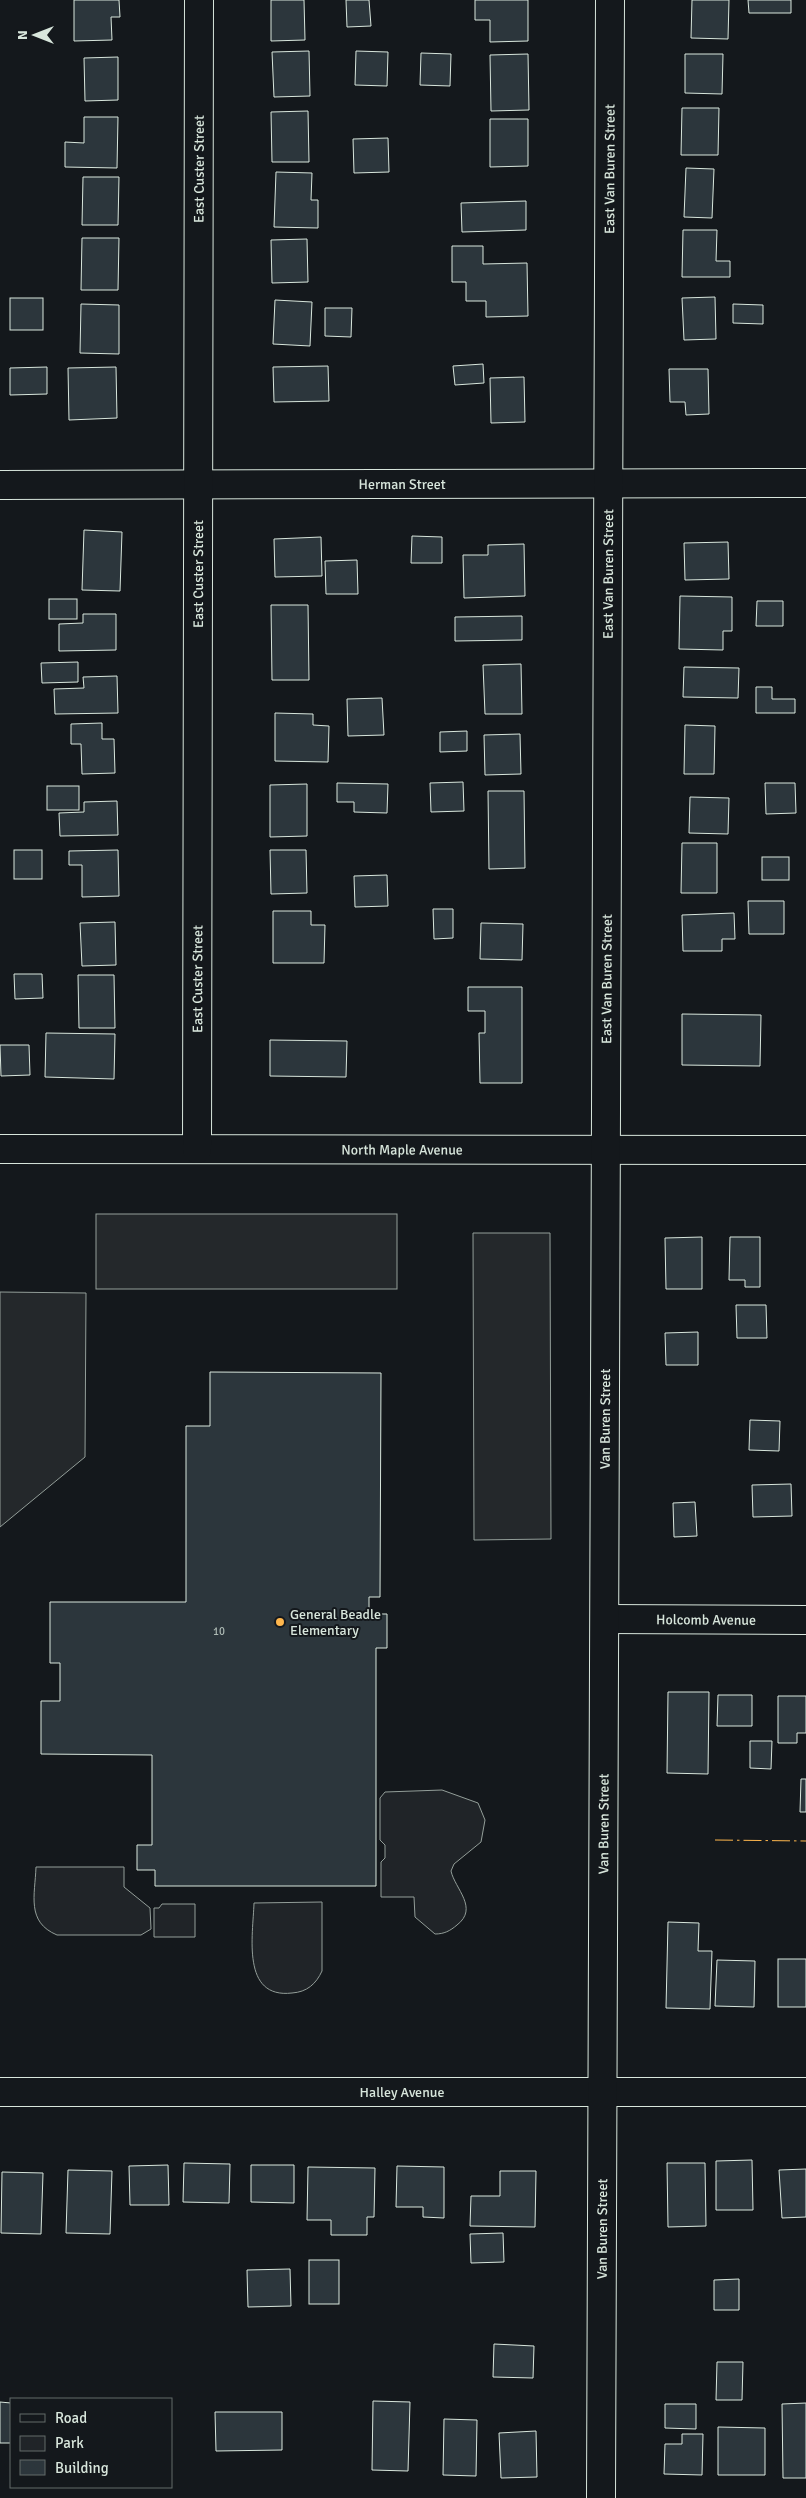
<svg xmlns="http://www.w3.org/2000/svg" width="806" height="2498" font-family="Signika,sans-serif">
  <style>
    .green { fill: #202428; stroke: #939e99 }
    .parking { fill: #24282b; stroke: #939e99 }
    .building { fill: #2c363c; stroke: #d8e6dc }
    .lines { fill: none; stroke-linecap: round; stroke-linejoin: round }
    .minor-casing { stroke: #d8e6dc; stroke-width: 30 }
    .minor { stroke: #14181c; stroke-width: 28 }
    .power { stroke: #ffb74d; stroke-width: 1; stroke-dasharray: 18 4 2.5 4; stroke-linecap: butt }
    .poi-dot { fill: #ffb74d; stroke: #14181c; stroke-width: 2 }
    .labels { text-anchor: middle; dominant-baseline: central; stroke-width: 4; stroke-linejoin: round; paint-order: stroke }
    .number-label { font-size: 11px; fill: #adbab4 }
    .street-label { font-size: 14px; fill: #d8e6dc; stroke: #14181c }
    .poi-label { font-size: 14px; fill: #d8e6dc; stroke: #14181c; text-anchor: start }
  </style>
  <rect width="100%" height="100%" fill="#14181c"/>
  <g class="green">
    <path d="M442 1790 478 1803 485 1820 481 1842 454 1864 451 1871C455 1889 479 1908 457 1925 450 1931 444 1934 435 1934L415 1917 414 1897H381V1862L385 1858V1845L380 1840V1798L385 1792Z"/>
    <path d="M36 1867H124V1887L150 1908 151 1929 141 1935H57C26 1922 35 1895 36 1867Z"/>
    <path d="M322 1902V1971C316 1984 307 1992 292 1993 241 1999 253 1935 254 1903Z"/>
    <polygon points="162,1904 195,1904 195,1937 154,1937 154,1908 159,1908"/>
  </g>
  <g class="parking">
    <rect x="96" y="1214" width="301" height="75"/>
    <polygon points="473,1233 550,1233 551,1539 474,1540"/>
    <polygon points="0,1292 86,1293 85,1457 0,1527"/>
  </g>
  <g class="building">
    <polygon points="74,0 119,0 120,17 111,17 112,40 74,41"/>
    <polygon points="271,0 304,0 305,40 271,41"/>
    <polygon points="346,0 369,0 371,26 347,27"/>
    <polygon points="475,0 528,0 528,41 490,42 490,20 475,20"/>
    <polygon points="692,0 729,0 728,39 691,38"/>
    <polygon points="748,0 791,0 791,13 749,13"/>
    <polygon points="309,51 310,96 274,97 272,52"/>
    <polygon points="356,51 388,52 387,86 355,85"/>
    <polygon points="421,53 451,54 450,86 420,85"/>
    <polygon points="528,54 529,110 491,111 490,55"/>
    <polygon points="685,54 723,54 722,94 685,93"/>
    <polygon points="118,57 118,100 85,101 84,58"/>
    <polygon points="682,108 719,108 718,155 681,155"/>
    <polygon points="308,111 309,162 272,162 271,112"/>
    <polygon points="84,117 118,117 117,168 65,167 65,142 84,143"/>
    <polygon points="490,119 528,119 528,166 490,167"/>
    <polygon points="388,138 389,172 354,173 353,139"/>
    <polygon points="686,168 714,169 712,218 684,217"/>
    <polygon points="276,172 312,173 311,200 318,200 318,228 274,227"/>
    <polygon points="83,177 119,177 118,225 82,225"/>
    <polygon points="526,201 526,230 462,232 461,203"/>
    <polygon points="683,230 717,230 716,261 730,261 730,277 682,277"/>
    <polygon points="82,238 119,238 118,290 81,290"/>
    <polygon points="307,239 308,282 272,283 271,240"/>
    <polygon points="452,246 483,246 483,264 527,263 528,316 486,317 486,301 466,301 466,282 452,282"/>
    <polygon points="715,297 716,339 684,340 682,298"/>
    <rect x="10" y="298" width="33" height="32"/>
    <polygon points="275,300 312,302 310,346 273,344"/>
    <polygon points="81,304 119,305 119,354 80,353"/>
    <polygon points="733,304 763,305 763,324 733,323"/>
    <polygon points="325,308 352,308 351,337 325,336"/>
    <polygon points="483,364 484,383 455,385 453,366"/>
    <polygon points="328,366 329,401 274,402 273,367"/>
    <polygon points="47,367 47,394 10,395 10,368"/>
    <polygon points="116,367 117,418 69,420 68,368"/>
    <polygon points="669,369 708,369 709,414 686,415 685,402 670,402"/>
    <polygon points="524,377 525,422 491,423 490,378"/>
    <polygon points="84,530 122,532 120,591 82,590"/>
    <polygon points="412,536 442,537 442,563 411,563"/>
    <polygon points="321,537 322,576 275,577 274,539"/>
    <polygon points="728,542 729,579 685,580 684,543"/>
    <polygon points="524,544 525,596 464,598 463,555 488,555 488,545"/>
    <polygon points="357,560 358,594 326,594 325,561"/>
    <polygon points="680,596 732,597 732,631 723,631 723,650 679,649"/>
    <rect x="49" y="599" width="28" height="20"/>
    <polygon points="757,601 783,601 783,626 756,626"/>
    <polygon points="271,605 308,605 309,680 272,680"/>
    <polygon points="83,614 116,614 116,650 59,651 59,624 83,623"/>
    <polygon points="522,616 522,640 455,641 455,617"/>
    <polygon points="78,662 78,682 42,683 41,663"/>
    <polygon points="521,664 522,714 485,714 483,665"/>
    <polygon points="684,667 739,668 738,698 683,697"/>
    <polygon points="117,676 118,713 55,714 54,689 84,688 83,677"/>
    <polygon points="756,687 772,687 772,699 795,699 795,713 756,713"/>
    <polygon points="382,698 384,735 348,736 347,699"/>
    <polygon points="275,713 313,714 313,725 329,726 328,762 275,761"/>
    <polygon points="102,723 102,739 114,739 115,773 82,774 81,744 71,744 71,724"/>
    <polygon points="685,725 715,726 714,774 684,774"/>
    <polygon points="467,731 467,751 440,752 440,732"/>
    <polygon points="520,734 521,774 485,775 484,735"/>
    <polygon points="463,782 464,811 431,812 430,783"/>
    <polygon points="337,783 388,784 387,813 354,812 354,802 337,802"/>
    <polygon points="765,783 795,783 796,813 766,814"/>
    <polygon points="307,784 307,836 270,837 270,785"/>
    <rect x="47" y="786" width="32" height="24"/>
    <polygon points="488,791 524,791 525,868 489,869"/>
    <polygon points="690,797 729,798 728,834 689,833"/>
    <polygon points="117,801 118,835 60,836 59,813 84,812 84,802"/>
    <polygon points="682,843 717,843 717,893 681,893"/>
    <rect x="14" y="850" width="28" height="29"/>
    <polygon points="118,850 119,896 82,897 82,865 69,865 69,851"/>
    <polygon points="270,850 306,850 307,893 271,894"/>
    <rect x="762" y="857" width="27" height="23"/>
    <polygon points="387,875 388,906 355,907 354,876"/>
    <polygon points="748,901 784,901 784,934 749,934"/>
    <polygon points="433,909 453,909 453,938 434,939"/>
    <polygon points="273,911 311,911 311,925 325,925 324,963 273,963"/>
    <polygon points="734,913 735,939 722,939 722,951 683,951 682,915"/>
    <polygon points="115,922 116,965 82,966 80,923"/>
    <polygon points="481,923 523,924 522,960 480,959"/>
    <polygon points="14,974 42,974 43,998 15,999"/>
    <polygon points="78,975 114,975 115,1028 79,1028"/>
    <polygon points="468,987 522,987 522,1083 480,1083 479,1033 485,1033 485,1011 468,1011"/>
    <polygon points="682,1014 761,1015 760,1066 682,1065"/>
    <polygon points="46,1033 115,1034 114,1079 45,1077"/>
    <polygon points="270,1040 347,1041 346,1077 270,1076"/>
    <polygon points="0,1045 29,1045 30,1075 1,1076"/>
    <polygon points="702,1237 702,1289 666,1289 665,1238"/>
    <polygon points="730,1237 760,1237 760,1287 745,1287 745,1280 729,1280"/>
    <polygon points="736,1305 766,1305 767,1338 737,1338"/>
    <polygon points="698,1332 698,1365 666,1365 665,1333"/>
    <polygon points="210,1372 381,1373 380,1597 369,1597 369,1614 387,1614 387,1648 376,1648 376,1886 155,1886 155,1870 137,1870 137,1845 152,1845 152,1755 41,1754 41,1701 60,1701 60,1663 50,1663 50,1602 186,1602 186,1426 210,1426"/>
    <polygon points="750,1420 780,1421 779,1451 749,1450"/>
    <polygon points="791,1484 792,1516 753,1517 752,1485"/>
    <polygon points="695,1502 697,1536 674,1537 673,1503"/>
    <polygon points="668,1692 709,1692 708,1774 667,1773"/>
    <polygon points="718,1695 752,1695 752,1726 717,1726"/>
    <polygon points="778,1696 806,1696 806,1733 797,1733 797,1743 778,1743"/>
    <polygon points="750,1741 772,1741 771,1769 750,1768"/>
    <polygon points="801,1779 806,1779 806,1812 800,1812"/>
    <polygon points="668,1922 699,1923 698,1951 712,1951 710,2009 666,2008"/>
    <rect x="778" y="1959" width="28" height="48"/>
    <polygon points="717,1960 755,1961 754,2007 715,2006"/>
    <polygon points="752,2160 753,2210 716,2210 716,2161"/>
    <polygon points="184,2163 230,2164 229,2203 183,2202"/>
    <polygon points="667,2163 705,2163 706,2226 668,2227"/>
    <polygon points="168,2165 169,2205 130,2205 129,2166"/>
    <polygon points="251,2165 294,2165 294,2203 251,2202"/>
    <polygon points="397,2166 444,2167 444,2218 423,2217 423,2207 396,2207"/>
    <polygon points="308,2167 375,2168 374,2217 367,2217 367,2235 331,2235 331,2220 307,2220"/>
    <polygon points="806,2169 806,2217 782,2218 779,2170"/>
    <polygon points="68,2170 112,2171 110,2234 66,2233"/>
    <polygon points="500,2171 536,2171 535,2227 470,2226 471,2196 500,2196"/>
    <polygon points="2,2172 43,2173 41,2234 1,2233"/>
    <polygon points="503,2233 504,2262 471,2263 470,2234"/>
    <rect x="309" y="2260" width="30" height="44"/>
    <polygon points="290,2269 291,2306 248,2307 247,2270"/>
    <polygon points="739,2279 739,2310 714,2310 714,2280"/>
    <polygon points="494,2344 534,2346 533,2378 493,2377"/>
    <polygon points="717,2362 743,2362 742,2400 716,2400"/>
    <polygon points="373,2401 410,2402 408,2471 372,2470"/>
    <polygon points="0,2402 11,2403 11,2443 0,2443"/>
    <polygon points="806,2403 806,2478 783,2478 782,2404"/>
    <polygon points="665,2404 696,2404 696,2429 665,2428"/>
    <polygon points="215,2412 282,2412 282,2450 216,2451"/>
    <polygon points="444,2419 477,2420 476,2476 443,2475"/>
    <polygon points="718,2427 765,2428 765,2475 718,2475"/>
    <polygon points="536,2431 537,2477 501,2478 499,2433"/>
    <polygon points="682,2434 703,2434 702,2475 664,2474 665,2444 682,2444"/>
  </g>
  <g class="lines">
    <g class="minor-casing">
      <g id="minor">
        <path id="s1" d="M0 485 806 483"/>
        <path id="s2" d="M0 1149 806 1150"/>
        <path id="s3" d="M197 1149 199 0"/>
        <path id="s4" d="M606 1619 806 1620"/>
        <path id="s5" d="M0 2092H806"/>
        <path id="s6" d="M601 2498 610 0"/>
      </g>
    </g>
    <use href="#minor" class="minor"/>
    <polyline class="power" points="715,1840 806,1841"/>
  </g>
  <circle class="poi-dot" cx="280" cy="1622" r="5"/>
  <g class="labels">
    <g class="number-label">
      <text x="219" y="1631">10</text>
    </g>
    <g class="street-label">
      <text stroke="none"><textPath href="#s3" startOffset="980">East Custer Street</textPath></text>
      <text stroke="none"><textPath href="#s6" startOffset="2329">East Van Buren Street</textPath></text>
      <text stroke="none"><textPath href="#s1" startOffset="402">Herman Street</textPath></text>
      <text stroke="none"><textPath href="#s3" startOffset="575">East Custer Street</textPath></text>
      <text stroke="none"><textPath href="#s6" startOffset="1924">East Van Buren Street</textPath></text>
      <text stroke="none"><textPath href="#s3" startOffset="170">East Custer Street</textPath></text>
      <text stroke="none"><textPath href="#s6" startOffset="1519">East Van Buren Street</textPath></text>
      <text stroke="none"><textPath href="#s2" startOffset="402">North Maple Avenue</textPath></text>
      <text stroke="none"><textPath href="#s6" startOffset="1079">Van Buren Street</textPath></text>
      <text stroke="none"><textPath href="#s4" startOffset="100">Holcomb Avenue</textPath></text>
      <text stroke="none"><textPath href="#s6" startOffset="674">Van Buren Street</textPath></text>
      <text stroke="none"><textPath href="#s5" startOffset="402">Halley Avenue</textPath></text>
      <text stroke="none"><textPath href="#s6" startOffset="269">Van Buren Street</textPath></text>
    </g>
    <g class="poi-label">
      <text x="290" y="1614">General Beadle<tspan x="290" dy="16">Elementary</tspan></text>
    </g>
  </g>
  <rect x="10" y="2398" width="162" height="90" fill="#14181c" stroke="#626a69"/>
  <rect x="20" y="2414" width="25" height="8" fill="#14181c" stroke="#626a69"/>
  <text x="55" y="2423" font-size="15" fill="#d8e6dc">Road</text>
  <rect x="20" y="2436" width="25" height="15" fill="#202428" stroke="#626a69"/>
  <text x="55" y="2448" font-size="15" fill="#d8e6dc">Park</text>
  <rect x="20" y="2460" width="25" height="15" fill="#2c363c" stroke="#626a69"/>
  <text x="55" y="2473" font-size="15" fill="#d8e6dc">Building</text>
  <g transform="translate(35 35) rotate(270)" stroke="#14181c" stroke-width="4" paint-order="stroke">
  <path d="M0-4L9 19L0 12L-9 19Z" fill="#d8e6dc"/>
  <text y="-8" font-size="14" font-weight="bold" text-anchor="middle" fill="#d8e6dc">N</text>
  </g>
</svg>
